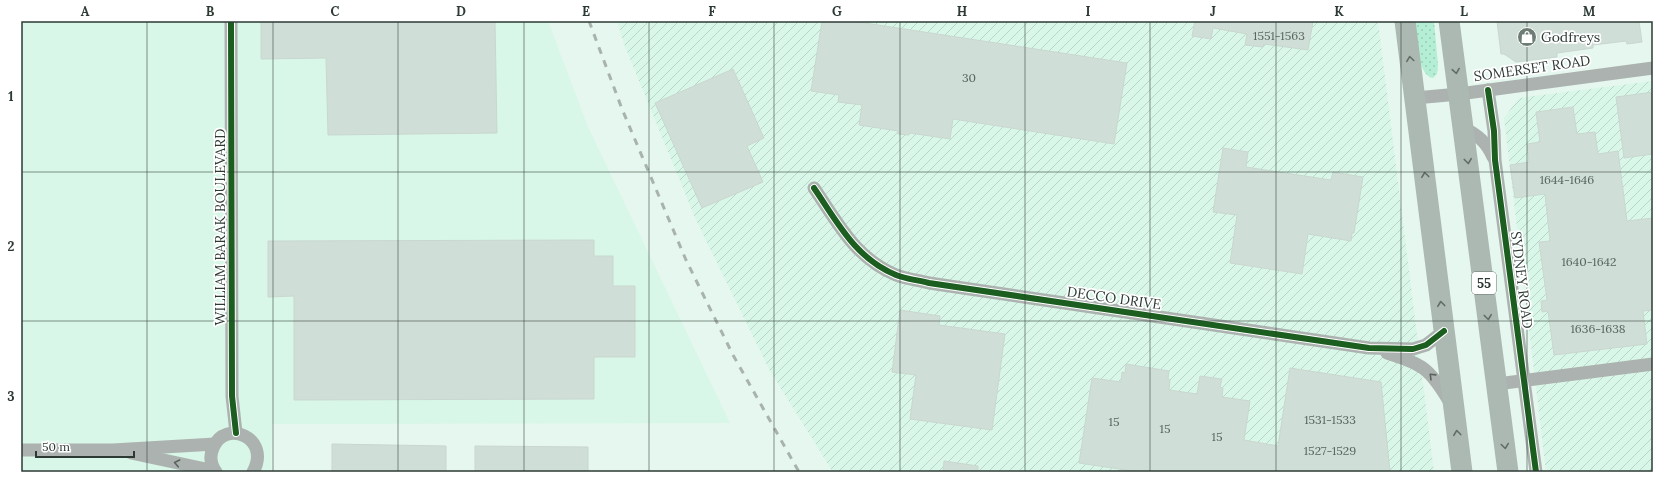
<svg xmlns="http://www.w3.org/2000/svg" width="1674" height="493" font-family="Lora,serif">
  <style>
    .built { fill: #d8f7e8 }
    .industrial { fill: url(#industrial-furrows) }
    .grass { fill: url(#grass-dots) }
    .building { fill: #d0ded8; stroke: #c9d7d0 }
    .lines { fill: none; stroke-linecap: round; stroke-linejoin: round }
    .minor { stroke: #acb2af; stroke-width: 13 }
    .trunk { stroke: #acb8b2; stroke-width: 21 }
    .rail { stroke: #a9b3ad; stroke-width: 3; stroke-dasharray: 7 7; stroke-linecap: butt }
    .cycleway-casing { stroke: #fff; stroke-width: 8 }
    .cycleway { stroke: #1b5e20; stroke-width: 6 }
    .oneway { stroke: #606c66 }
    .oneway2 { stroke: #59645f }
    .grid { fill: none; stroke: #2d3a34; stroke-width: 1; stroke-opacity: 0.55 }
    .labels { text-anchor: middle; dominant-baseline: central; stroke-width: 3.5; stroke-linejoin: round; paint-order: stroke }
    .number-label { font-size: 12px; fill: #58655f }
    .shield { fill: #fff; stroke: #6c7571; stroke-width: 1 }
    .shield-label { font-size: 13px; font-weight: bold; fill: #2d3a34 }
    .poi-label { font-size: 14px; fill: #2d3a34; stroke: #fff; text-anchor: start }
    .street-label { font-size: 14px; fill: #2d3a34; stroke: #fff }
    .neatline { fill: none; stroke: #2d3a34; stroke-width: 1.5 }
    .grid-label { font-size: 13px; text-anchor: middle; font-weight: bold; fill: #2d3a34 }
  </style>
  <defs>
    <pattern id="industrial-furrows" width="10" height="10" patternUnits="userSpaceOnUse"><rect width="10" height="10" fill="#d8f7e8"/><path d="M-1 1l2-2M0 10L10 0M9 11l2-2" fill="none" stroke="#bad4c8"/></pattern>
    <pattern id="grass-dots" width="8" height="8" patternUnits="userSpaceOnUse"><rect width="8" height="8" fill="#b4eed5"/><path d="M2 2h.1M6 6h.1" fill="none" stroke="#9bcdb7" stroke-width="1.8" stroke-linecap="round"/></pattern>
  </defs>
  <rect width="100%" height="100%" fill="#e5f7ee"/>
  <polygon class="built" points="21,21 548,21 588,127 730,423 272,424 271,472 21,472"/>
  <g class="industrial">
    <polygon points="617,21 1378,21 1434,472 833,472 770,371 696,220 624,44"/>
    <polygon points="1653,81 1653,472 1546,472 1504,118 1519,98"/>
  </g>
  <path class="grass" d="M1414 21H1434L1438 65 1437 74 1433 78C1417 76 1416 35 1414 21Z"/>
  <g class="building">
    <polygon points="261,21 495,21 497,133 328,135 326,58 261,59"/>
    <polygon points="822,21 852,21 1127,63 1114,144 953,119 950,139 910,133 909,135 898,134 898,131 859,125 862,105 838,102 839,95 811,91"/>
    <polygon points="1195,21 1305,21 1313,22 1308,50 1264,44 1263,47 1245,45 1247,34 1213,28 1211,39 1192,36"/>
    <polygon points="1497,21 1639,21 1642,42 1627,44 1626,41 1593,45 1593,48 1557,53 1557,57 1516,62 1504,54 1501,54"/>
    <polygon points="733,69 764,138 747,146 763,182 702,208 655,103"/>
    <polygon points="1653,92 1653,154 1624,158 1616,97"/>
    <polygon points="1573,107 1577,134 1595,132 1598,154 1618,151 1627,221 1653,218 1653,310 1643,311 1647,344 1554,355 1548,311 1542,312 1541,301 1547,300 1539,242 1550,241 1545,194 1515,198 1510,165 1529,162 1527,144 1540,142 1536,112"/>
    <polygon points="1223,148 1248,152 1246,167 1331,180 1333,172 1363,177 1354,233 1352,233 1351,241 1308,234 1302,274 1230,263 1237,215 1213,212"/>
    <polygon points="594,240 594,256 613,256 613,286 635,286 635,357 594,357 594,399 294,400 294,296 268,297 268,241"/>
    <polygon points="900,310 940,316 939,325 1005,334 992,430 910,419 916,375 892,372"/>
    <polygon points="1126,364 1169,371 1168,379 1170,380 1169,390 1197,394 1200,376 1222,379 1220,387 1223,388 1222,397 1250,401 1244,440 1278,446 1290,368 1381,382 1390,472 1139,472 1079,463 1092,378 1121,382 1122,372 1125,373"/>
    <polygon points="332,444 446,446 446,472 332,472"/>
    <polygon points="475,446 588,447 588,472 475,472"/>
    <polygon points="944,461 978,466 978,472 943,472"/>
  </g>
  <g class="lines">
    <g class="minor">
      <polyline points="231,21 232,396 236,433"/>
      <polyline points="1488,90 1494,131 1495,160 1536,472"/>
      <polyline points="1415,98 1459,94 1653,68"/>
      <path d="M1464 128C1478 135 1487 143 1493 157"/>
      <path d="M814 188C838 223 855 258 896 275 906 279 918 280 929 283L1369 348 1413 349 1426 345 1444 331"/>
      <path d="M1387 353C1423 364 1430 369 1449 401"/>
      <polyline points="1497,384 1653,364"/>
      <polyline points="21,450 113,450 215,444"/>
      <polyline points="131,453 215,471"/>
      <path d="M216 472C211 465 209 457 213 448 225 418 272 438 253 472"/>
    </g>
    <g class="trunk">
      <polyline points="1405,21 1462,472"/>
      <polyline points="1449,21 1508,472"/>
    </g>
    <polyline class="rail" points="589,21 622,109 686,260 733,355 799,472"/>
    <g class="cycleway-casing">
      <g id="cycleway">
        <polyline points="231,21 232,396 236,433"/>
        <polyline points="1488,90 1494,131 1495,160 1536,472"/>
        <path d="M814 188C838 223 855 258 896 275 906 279 918 280 929 283L1369 348 1413 349 1426 345 1444 331"/>
      </g>
    </g>
    <use href="#cycleway" class="cycleway"/>
  </g>
  <defs><path id="oneway-chevron" d="M-2-3.5L2.5 0L-2 3.5" fill="none" stroke-width="1.6" stroke-linecap="round" stroke-linejoin="round"/></defs>
  <g class="oneway">
    <use href="#oneway-chevron" transform="translate(1410 59) rotate(-98)"/>
    <use href="#oneway-chevron" transform="translate(1456 71) rotate(81)"/>
    <use href="#oneway-chevron" transform="translate(1468 161) rotate(83)"/>
    <use href="#oneway-chevron" transform="translate(1425 175) rotate(-97)"/>
    <use href="#oneway-chevron" transform="translate(1441 304) rotate(-97)"/>
    <use href="#oneway-chevron" transform="translate(1488 317) rotate(83)"/>
    <use href="#oneway-chevron" transform="translate(1457 433) rotate(-97)"/>
    <use href="#oneway-chevron" transform="translate(1505 446) rotate(82)"/>
  </g>
  <g class="oneway2">
    <use href="#oneway-chevron" transform="translate(1432 376) rotate(-136)"/>
    <use href="#oneway-chevron" transform="translate(177 463) rotate(-168)"/>
  </g>
  <path class="grid" d="M147 21V472M273 21V472M398 21V472M524 21V472M649 21V472M774 21V472M900 21V472M1025 21V472M1150 21V472M1276 21V472M1401 21V472M1527 21V472M21 172H1653M21 321H1653"/>
  <defs>
    <g id="shop-disc" transform="scale(1)"><circle r="9.5" fill="#6d7c75" stroke="#fff"/><path d="M-5-2.5h2.3a2.7 3.5 0 0 1 5.4 0H5L5.5 6h-11ZM-1.5-2.5h3a1.5 2.3 0 0 0-3 0Z" fill="#fff"/></g>
  </defs>
  <g fill-rule="evenodd">
    <use href="#shop-disc" x="1527" y="37"/>
  </g>
  <g class="labels">
    <g class="number-label">
      <text x="1279" y="35">1551-1563</text>
      <text x="969" y="77">30</text>
      <text x="1567" y="179">1644-1646</text>
      <text x="1589" y="261">1640-1642</text>
      <text x="1598" y="328">1636-1638</text>
      <text x="1330" y="419">1531-1533</text>
      <text x="1114" y="421">15</text>
      <text x="1165" y="428">15</text>
      <text x="1217" y="436">15</text>
      <text x="1330" y="450">1527-1529</text>
    </g>
    <rect class="shield" x="1472" y="272" width="24" height="22" rx="3"/>
    <g class="shield-label">
      <text x="1484" y="283">55</text>
    </g>
    <g class="poi-label">
      <text x="1541" y="37">Godfreys</text>
    </g>
    <g class="street-label">
      <text transform="translate(1532 68) rotate(-8)">SOMERSET ROAD</text>
      <text transform="translate(220 227) rotate(-90)">WILLIAM BARAK BOULEVARD</text>
      <text transform="translate(1522 280) rotate(83)">SYDNEY ROAD</text>
      <text transform="translate(1114 298) rotate(8)">DECCO DRIVE</text>
    </g>
  </g>
  <rect width="1674" height="493" fill="none" stroke="#ffffff" stroke-width="44"/>
  <path d="M36 451v6h98v-6" fill="none" stroke="#2d3a34" stroke-width="2"/>
  <text x="42" y="451" font-size="12" fill="#2d3a34" stroke="#ffffff" stroke-width="3" paint-order="stroke">50 m</text>
  <rect x="22" y="22" width="1630" height="449" class="neatline"/>
  <g class="grid-label">
    <text x="85" y="16">A</text>
    <text x="210" y="16">B</text>
    <text x="335" y="16">C</text>
    <text x="461" y="16">D</text>
    <text x="586" y="16">E</text>
    <text x="712" y="16">F</text>
    <text x="837" y="16">G</text>
    <text x="962" y="16">H</text>
    <text x="1088" y="16">I</text>
    <text x="1213" y="16">J</text>
    <text x="1339" y="16">K</text>
    <text x="1464" y="16">L</text>
    <text x="1589" y="16">M</text>
    <text x="11" y="101">1</text>
    <text x="11" y="251">2</text>
    <text x="11" y="401">3</text>
  </g>
</svg>
